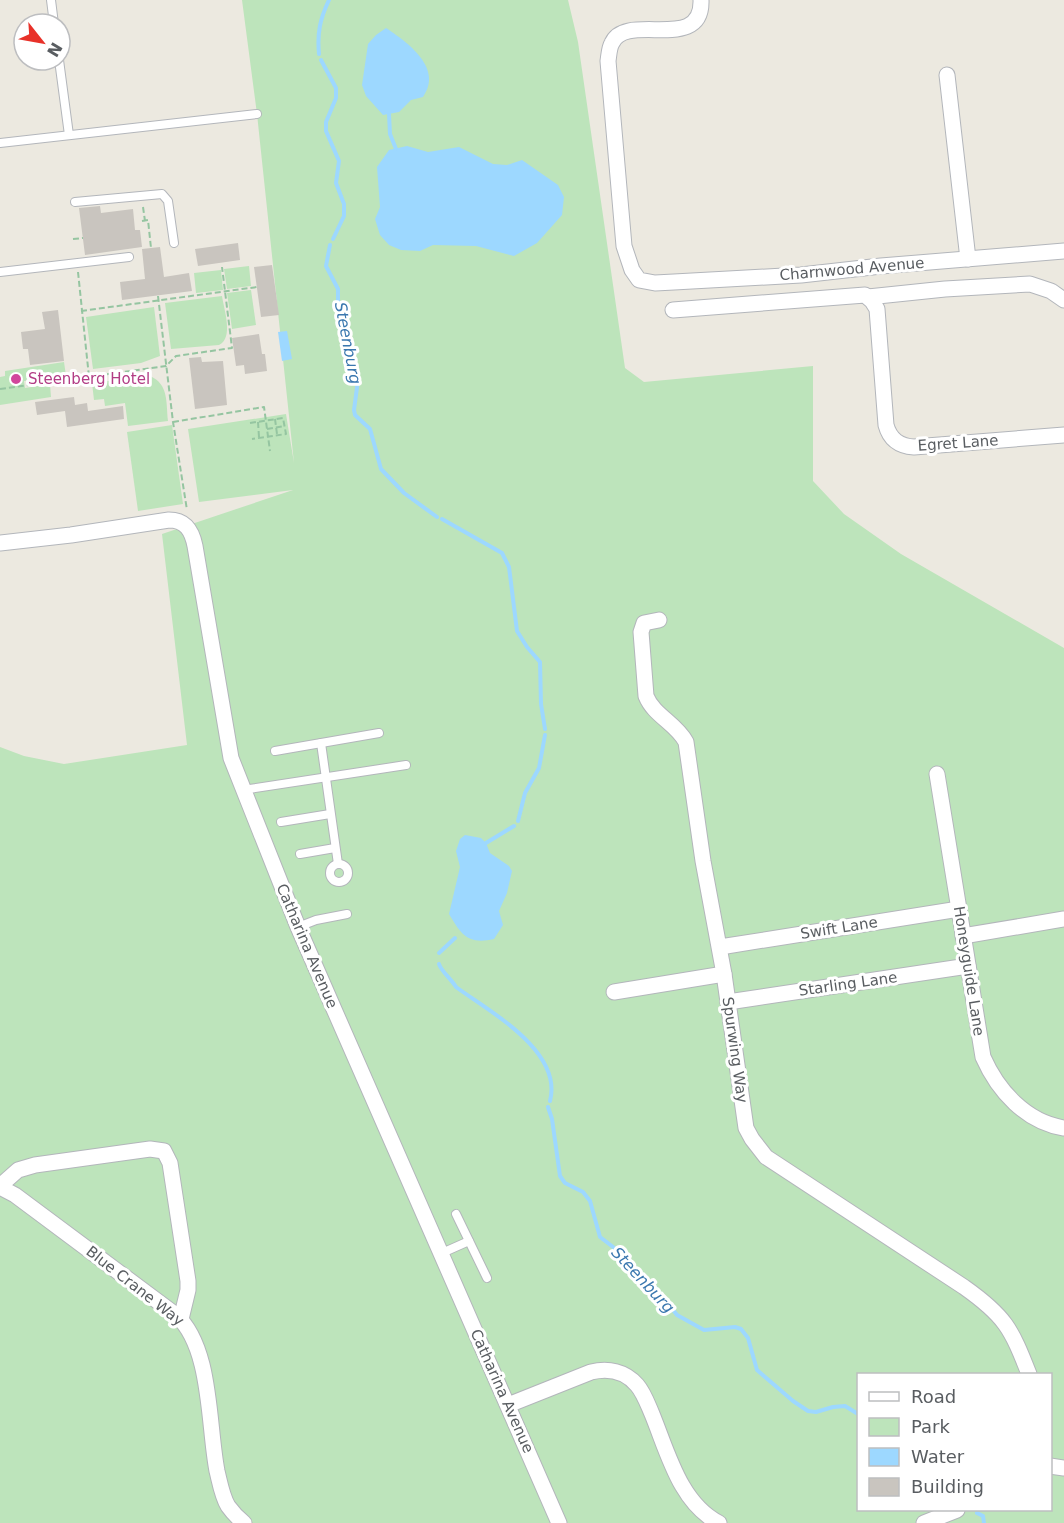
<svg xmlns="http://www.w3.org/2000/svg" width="1064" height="1523" font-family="'DejaVu Sans',sans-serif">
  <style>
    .green { fill: #bde4bb; fill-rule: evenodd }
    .water { fill: #9dd8ff }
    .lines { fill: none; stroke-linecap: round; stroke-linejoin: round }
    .stream { stroke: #9dd8ff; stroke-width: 4 }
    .building { fill: #c9c5bf }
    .lane-casing { stroke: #b3b6bb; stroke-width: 10 }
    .street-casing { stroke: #b3b6bb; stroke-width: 17 }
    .path { stroke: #95c5a1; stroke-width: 2; stroke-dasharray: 6 3; stroke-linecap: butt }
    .lane { stroke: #fff; stroke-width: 8 }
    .street { stroke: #fff; stroke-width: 15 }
    .hotel-dot { fill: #d1479c; stroke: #fff; stroke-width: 2 }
    .labels { text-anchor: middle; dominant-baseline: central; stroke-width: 6; stroke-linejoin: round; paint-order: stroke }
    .street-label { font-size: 15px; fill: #595d61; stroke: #fff }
    .hotel-label { font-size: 15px; fill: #b23c85; stroke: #fff; text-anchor: start }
    .water-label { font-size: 16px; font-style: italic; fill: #3b78af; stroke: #fff }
  </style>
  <rect width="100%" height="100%" fill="#ece9e0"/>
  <g class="green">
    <path d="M242 0H568L578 42 625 368 644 382 813 366V481L844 514 901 554 1064 648V1523H0V747L24 756 64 764 187 745 162 534 293 490 199 502 188 429 286 414 294 463 257 114ZM858 1374H1050V1510H858Z"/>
    <polygon points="249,266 251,286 227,289 224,269"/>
    <polygon points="221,270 223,290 196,293 194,273"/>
    <polygon points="251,290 256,325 232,329 227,293"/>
    <path d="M222 296C224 310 234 338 219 345L171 349 165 303Z"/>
    <polygon points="154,307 160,356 141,363 93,369 86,317"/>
    <polygon points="64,362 66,376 24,381 25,388 50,384 51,397 0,405 0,377 5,376 5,371"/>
    <path d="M150 376C169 384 166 403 168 421L128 426 125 403 105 406 104 399 94 400 92 383Z"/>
    <polygon points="172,425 183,504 138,511 127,432"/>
  </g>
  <g class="water">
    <path d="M386 28C407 42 444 68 423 97L411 100 399 112 383 115 366 96 362 85 368 44 376 35Z"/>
    <polygon points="407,146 428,152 459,147 493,164 507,165 522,160 558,185 564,197 562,215 537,243 514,256 476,246 433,245 420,251 401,250 389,245 380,235 375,219 380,207 377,167 389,150"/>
    <polygon points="287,331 292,359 282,361 278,332"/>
    <path d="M465 835 481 838 486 843 490 853 509 866 512 871 507 893 499 911 503 925 494 939C467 945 461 934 449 914L460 867 456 851 460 839Z"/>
  </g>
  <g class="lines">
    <g class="stream">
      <path d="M319 54C317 33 320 19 329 0"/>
      <polyline points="321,60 336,88 336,98 326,122 326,131 339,161 336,183 344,204 344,216 333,239"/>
      <polyline points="389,114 390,134 396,149"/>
      <polyline points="330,245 326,266 338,289 338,309 348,330 352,369 358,380 354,410 355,415 370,429 381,469 404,493 437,517"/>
      <polyline points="442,519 502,553 509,567 517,631 527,647 540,662 541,704 545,729"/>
      <polyline points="518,821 525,793 539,768 545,735"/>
      <polyline points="486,843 514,826"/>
      <polyline points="439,953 455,938"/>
      <path d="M439 964C441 971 452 980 456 987 490 1012 563 1051 550 1101"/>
      <polyline points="548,1107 552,1119 560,1176 565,1183 583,1192 590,1201 600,1237 621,1253 637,1278 655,1287 677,1315 704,1330 735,1327 741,1329 748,1338 757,1370 793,1401 808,1411 816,1412 833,1407 845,1406 858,1414"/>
      <polyline points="977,1513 983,1516 984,1523"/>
    </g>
  </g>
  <g class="building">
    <polygon points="100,206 101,213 133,209 135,230 140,230 142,247 85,255 79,208"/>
    <polygon points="238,243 240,260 198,266 195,249"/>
    <polygon points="160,247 164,277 189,273 192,291 122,300 120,282 145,279 142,249"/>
    <polygon points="272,265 279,315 261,317 254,267"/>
    <polygon points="58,310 64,361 30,365 28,349 23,349 21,332 45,329 42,312"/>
    <polygon points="259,334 262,354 265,354 267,371 245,374 244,365 236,366 232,338"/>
    <polygon points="201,357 202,362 223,361 227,405 195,409 189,358"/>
    <polygon points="74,397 75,405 87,403 88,411 123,406 124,419 67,427 65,411 37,415 35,402"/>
  </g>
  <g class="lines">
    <g class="lane-casing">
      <g id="lane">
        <polyline points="51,0 54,24"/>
        <polyline points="59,60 69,135"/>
        <polyline points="0,143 257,114"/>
        <polyline points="75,202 162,194 168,201 174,243"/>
        <polyline points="0,272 129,257"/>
        <polyline points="321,743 338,864"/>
        <polyline points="275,751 379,733"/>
        <polyline points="243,790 406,765"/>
        <polyline points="281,822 330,814"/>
        <polyline points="300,854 335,848"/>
        <circle cx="339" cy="873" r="9"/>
        <polyline points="298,927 316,920 347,914"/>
        <polyline points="456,1214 487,1278"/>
        <polyline points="442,1253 469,1241"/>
      </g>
    </g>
    <g class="street-casing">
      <g id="street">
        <path d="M701 0C703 54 626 11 612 43 609 48 609 55 608 61L624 246 632 270 639 280 655 283 674 282 801 275 881 266 1064 251"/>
        <polyline points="947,75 968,259"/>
        <polyline points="868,297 945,289 1030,284 1051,291 1064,300"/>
        <path d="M673 310 865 295 872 301 877 309 886 425C890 440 900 446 914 447L1064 435"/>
        <path d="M0 543 71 535 169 520C186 520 192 531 195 546L231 758 298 927 559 1523"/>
        <path d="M659 620 644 623 641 632 646 696C654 716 676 723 686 742L703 861 724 974 746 1128 752 1139 766 1157 964 1287C1005 1316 1011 1328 1029 1374"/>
        <path d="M937 774 983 1057C998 1091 1026 1122 1064 1128"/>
        <polyline points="963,936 1064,919"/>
        <polyline points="720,947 959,909"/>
        <polyline points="614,992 724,974"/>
        <polyline points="728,1002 968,966"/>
        <polyline points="0,1186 18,1170 35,1165 150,1149 164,1151 170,1163 188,1281 188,1290 181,1319"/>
        <path d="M0 1187 15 1195 176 1315C212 1347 208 1425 217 1471 220 1483 222 1496 228 1506 233 1513 238 1518 244 1523"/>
        <path d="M508 1405 591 1372C608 1368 625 1371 637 1385 644 1393 648 1405 652 1414 668 1453 680 1503 719 1523"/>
        <polyline points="1050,1466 1064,1468"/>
        <polyline points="924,1523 957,1510"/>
      </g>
    </g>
    <g class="path">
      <polyline points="143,207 145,221"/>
      <polyline points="142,221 148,220 151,248"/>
      <polyline points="73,239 83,238"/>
      <polyline points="78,272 89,377"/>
      <polyline points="158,296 173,422 187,510"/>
      <polyline points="81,311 257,287"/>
      <polyline points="0,389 166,366 176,356 232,348 222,267"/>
      <polyline points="275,419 277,434"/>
      <polyline points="173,422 264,407 270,451"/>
      <polyline points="258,422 259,437"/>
      <polyline points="250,423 283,418 286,434 252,439"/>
      <polyline points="267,429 284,426"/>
    </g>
    <use href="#lane" class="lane"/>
    <use href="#street" class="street"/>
  </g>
  <circle class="hotel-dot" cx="16" cy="379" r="6"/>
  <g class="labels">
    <g class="street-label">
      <text transform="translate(852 269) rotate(-5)">Charnwood Avenue</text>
      <text transform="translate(958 443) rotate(-4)">Egret Lane</text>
      <text transform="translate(839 928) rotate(-9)">Swift Lane</text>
      <text transform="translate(307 946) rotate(67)">Catharina Avenue</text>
      <text transform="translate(969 971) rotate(81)">Honeyguide Lane</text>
      <text transform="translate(848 984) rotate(-8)">Starling Lane</text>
      <text transform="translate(735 1050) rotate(82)">Spurwing Way</text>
      <text transform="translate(135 1286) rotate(38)">Blue Crane Way</text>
      <text transform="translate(502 1391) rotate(66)">Catharina Avenue</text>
    </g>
    <g class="hotel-label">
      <text x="28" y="379">Steenberg Hotel</text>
    </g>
    <g class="water-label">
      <text transform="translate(348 343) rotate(79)">Steenburg</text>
      <text transform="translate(643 1280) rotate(47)">Steenburg</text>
    </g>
  </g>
  <rect x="857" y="1373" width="195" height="138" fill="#ffffff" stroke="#bdbec0" stroke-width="1.5"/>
  <rect x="869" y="1392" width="30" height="9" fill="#ffffff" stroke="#bdbec0" stroke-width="1.5"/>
  <text x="911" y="1403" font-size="18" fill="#595d61">Road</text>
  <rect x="869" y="1418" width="30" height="18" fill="#bde4bb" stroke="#bdbec0" stroke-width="1.5"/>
  <text x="911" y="1433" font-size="18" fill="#595d61">Park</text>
  <rect x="869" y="1448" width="30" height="18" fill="#9dd8ff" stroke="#bdbec0" stroke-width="1.5"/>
  <text x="911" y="1463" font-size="18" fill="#595d61">Water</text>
  <rect x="869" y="1478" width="30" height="18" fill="#c9c5bf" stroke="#bdbec0" stroke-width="1.5"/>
  <text x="911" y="1493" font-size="18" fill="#595d61">Building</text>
  <g transform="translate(42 42) rotate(121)"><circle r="28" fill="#ffffff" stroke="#bdbec0" stroke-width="1.5"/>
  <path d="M0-4.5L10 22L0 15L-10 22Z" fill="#e83129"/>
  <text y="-9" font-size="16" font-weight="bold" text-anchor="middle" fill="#595d61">N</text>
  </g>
</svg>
